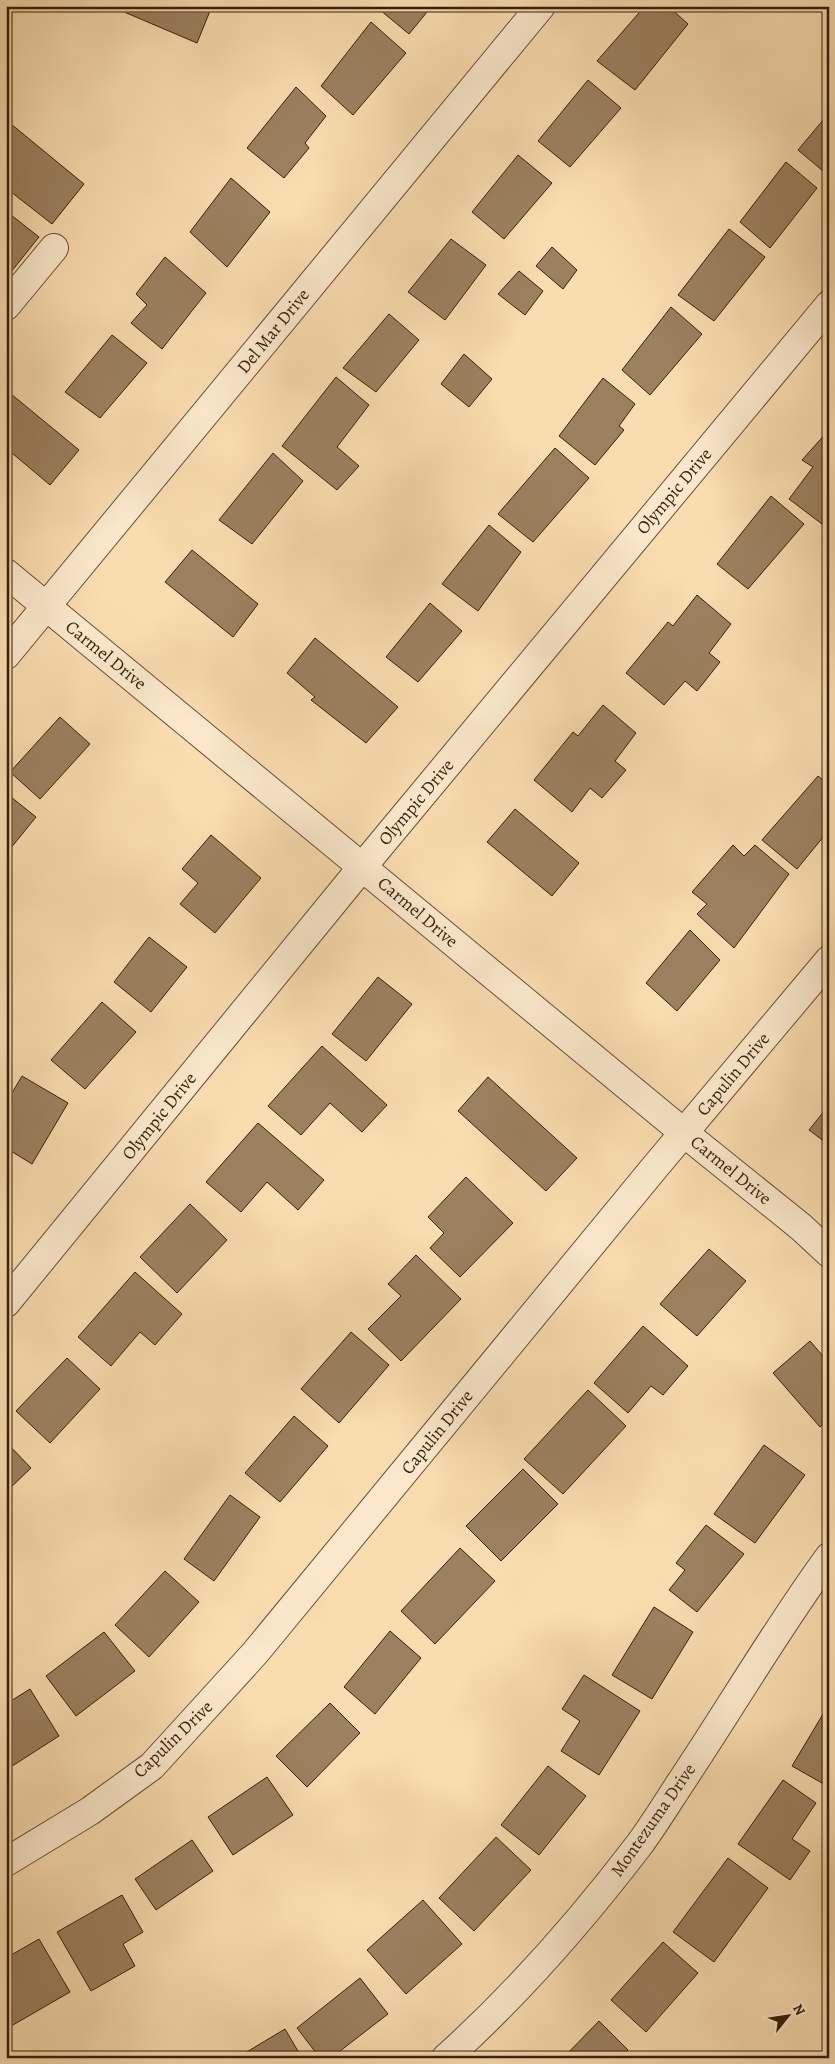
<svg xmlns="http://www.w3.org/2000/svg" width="835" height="2064" font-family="Alegreya,serif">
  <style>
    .building { fill: #9c8160; stroke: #371f0a }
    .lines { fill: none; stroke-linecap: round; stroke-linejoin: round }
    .minor-casing { stroke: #684e34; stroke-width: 30 }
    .minor { stroke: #fbe8cc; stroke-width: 28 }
    .labels { text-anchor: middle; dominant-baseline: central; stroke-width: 4.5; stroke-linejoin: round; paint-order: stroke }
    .street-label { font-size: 18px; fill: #371f0a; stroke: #fbe8cc }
  </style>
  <rect width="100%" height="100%" fill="#f9dcb0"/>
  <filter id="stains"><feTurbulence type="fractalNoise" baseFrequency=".004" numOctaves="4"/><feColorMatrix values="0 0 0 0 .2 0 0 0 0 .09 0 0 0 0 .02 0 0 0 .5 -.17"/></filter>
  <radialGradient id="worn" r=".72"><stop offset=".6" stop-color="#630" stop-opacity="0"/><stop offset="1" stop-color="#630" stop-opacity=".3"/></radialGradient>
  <g class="building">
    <polygon points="110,6 212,6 197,43"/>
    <polygon points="383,6 432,6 409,34 380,10"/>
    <polygon points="645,6 668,6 688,24 635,90 597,61"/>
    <polygon points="689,6 700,6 695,12"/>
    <polygon points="371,22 406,53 353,115 321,86"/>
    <polygon points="588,80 621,108 570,167 538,141"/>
    <polygon points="296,87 326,116 305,143 309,148 284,178 247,148"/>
    <polygon points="829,113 829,176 798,150"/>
    <polygon points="11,124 84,184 52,224 6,188 6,130"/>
    <polygon points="518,155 552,183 504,239 472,212"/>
    <polygon points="786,162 817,188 770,248 740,222"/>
    <polygon points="231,178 270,212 227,267 190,232"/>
    <polygon points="6,211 39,237 7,277 6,277"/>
    <polygon points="729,229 765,257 714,321 678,295"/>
    <polygon points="451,239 486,265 445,320 408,292"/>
    <polygon points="552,247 577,270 563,289 536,266"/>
    <polygon points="165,257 206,293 162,349 131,323 147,305 136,294"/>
    <polygon points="519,271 543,291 525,315 498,294"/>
    <polygon points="671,307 702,334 650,395 622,370"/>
    <polygon points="389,314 419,340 376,392 343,368"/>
    <polygon points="112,335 147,363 100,418 65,392"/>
    <polygon points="464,354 492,379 469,407 441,384"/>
    <polygon points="336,377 369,405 337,447 359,466 337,490 282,446"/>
    <polygon points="603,378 635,404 619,426 624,430 595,465 559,436"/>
    <polygon points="11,394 79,450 50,485 6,448 6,400"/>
    <polygon points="828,431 829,517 822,524 789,499 813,467 802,460"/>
    <polygon points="555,448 589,478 533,542 498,514"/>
    <polygon points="273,453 303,481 252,544 219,520"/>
    <polygon points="771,496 804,524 748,589 717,564"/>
    <polygon points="489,525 521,552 478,611 442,584"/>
    <polygon points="192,550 258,604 233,637 165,582"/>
    <polygon points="697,595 731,624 709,653 720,662 697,691 685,681 664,705 626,673 668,622 673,626"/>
    <polygon points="430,603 462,631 418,682 386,657"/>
    <polygon points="315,638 398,707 366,743 311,700 315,697 287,673"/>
    <polygon points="603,705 636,733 615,761 626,770 602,798 590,788 572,812 534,780 573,732 578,736"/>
    <polygon points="60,717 90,744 40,799 10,772"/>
    <polygon points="818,776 829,785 829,830 797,869 762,840"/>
    <polygon points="6,793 36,817 6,854"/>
    <polygon points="515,809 579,863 552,896 487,842"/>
    <polygon points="211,835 261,878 215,933 180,904 198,883 182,869"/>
    <polygon points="733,845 744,856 755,845 789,874 734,948 697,914 707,904 692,892"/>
    <polygon points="690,930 720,960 677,1011 646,983"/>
    <polygon points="149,937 187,967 151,1012 114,982"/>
    <polygon points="378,977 412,1004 366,1061 332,1034"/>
    <polygon points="102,1002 136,1032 85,1089 51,1060"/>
    <polygon points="322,1046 387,1105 362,1132 330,1103 301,1135 268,1106"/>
    <polygon points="22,1076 68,1103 32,1164 6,1148 6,1103"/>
    <polygon points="488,1077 577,1158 546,1191 458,1111"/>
    <polygon points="829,1105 829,1145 809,1130"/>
    <polygon points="258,1123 324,1180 298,1210 267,1182 241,1212 206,1182"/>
    <polygon points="466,1177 513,1223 460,1277 430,1248 444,1233 428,1217"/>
    <polygon points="190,1204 227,1240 177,1293 140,1257"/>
    <polygon points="709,1249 746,1281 697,1336 660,1304"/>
    <polygon points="416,1255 461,1299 401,1361 368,1329 401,1296 388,1284"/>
    <polygon points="135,1272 182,1314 155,1345 140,1332 111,1366 78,1337"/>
    <polygon points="643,1326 688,1366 663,1395 651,1386 628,1413 594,1383"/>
    <polygon points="351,1332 389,1365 339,1423 301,1389"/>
    <polygon points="810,1341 829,1363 829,1422 827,1421 820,1427 773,1373"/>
    <polygon points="67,1358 100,1389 50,1443 16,1411"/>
    <polygon points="588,1390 626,1426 563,1494 524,1459"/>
    <polygon points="294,1416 328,1446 280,1502 245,1473"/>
    <polygon points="6,1442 31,1468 6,1492"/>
    <polygon points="764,1445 805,1475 755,1543 714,1514"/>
    <polygon points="523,1469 558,1504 501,1561 466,1526"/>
    <polygon points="230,1495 260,1517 214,1581 184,1559"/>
    <polygon points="706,1525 744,1554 697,1612 669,1590 685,1570 676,1563"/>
    <polygon points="460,1548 495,1581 435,1644 401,1611"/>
    <polygon points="165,1571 199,1602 149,1657 115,1625"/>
    <polygon points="654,1607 693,1632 652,1699 612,1675"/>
    <polygon points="390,1631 421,1658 375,1714 344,1687"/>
    <polygon points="104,1632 135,1671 76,1716 46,1676"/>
    <polygon points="584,1675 640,1711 599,1775 561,1751 580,1721 562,1709"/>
    <polygon points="30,1689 59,1736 6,1770 6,1704"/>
    <polygon points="330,1703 360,1733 307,1787 276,1756"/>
    <polygon points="829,1704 829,1787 792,1766"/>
    <polygon points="548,1766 586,1796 539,1855 501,1825"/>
    <polygon points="267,1777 293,1815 233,1855 208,1817"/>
    <polygon points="783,1780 816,1803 792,1839 810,1851 790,1880 738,1844"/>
    <polygon points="496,1837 531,1870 474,1931 439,1898"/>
    <polygon points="192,1840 213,1871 156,1910 135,1879"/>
    <polygon points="728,1858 768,1888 714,1962 673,1932"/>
    <polygon points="122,1895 143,1932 123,1944 135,1966 91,1991 57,1932"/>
    <polygon points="423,1900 462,1944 406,1994 367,1950"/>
    <polygon points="39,1939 70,1992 6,2029 6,1958"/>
    <polygon points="663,1942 698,1973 646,2032 611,2000"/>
    <polygon points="360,1978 388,2014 331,2058 320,2058 297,2028"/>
    <polygon points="599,2021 628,2050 621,2058 563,2058"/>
    <polygon points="285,2029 302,2058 241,2058 240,2056"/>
  </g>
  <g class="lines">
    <g class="minor-casing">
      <g id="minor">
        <polyline points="6,306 54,248"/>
        <polyline points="6,573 683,1132 801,1227 829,1253"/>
        <polyline points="6,655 541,6"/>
        <polyline points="6,1303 363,866 829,305"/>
        <polyline points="6,1862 90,1811 152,1766 255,1653 655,1167 829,960"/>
        <path d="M446 2058C517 1994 581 1921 639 1845 653 1826 666 1805 679 1785 730 1709 775 1631 829 1557"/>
      </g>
    </g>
    <use href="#minor" class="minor"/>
  </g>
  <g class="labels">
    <g class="street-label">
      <text transform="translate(273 331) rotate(-51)">Del Mar Drive</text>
      <text transform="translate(674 491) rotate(-50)">Olympic Drive</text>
      <text transform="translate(106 655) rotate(39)">Carmel Drive</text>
      <text transform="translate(416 802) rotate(-50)">Olympic Drive</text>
      <text transform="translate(418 912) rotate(40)">Carmel Drive</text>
      <text transform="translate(733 1074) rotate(-50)">Capulin Drive</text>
      <text transform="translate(159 1116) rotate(-51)">Olympic Drive</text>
      <text transform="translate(731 1170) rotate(39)">Carmel Drive</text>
      <text transform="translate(437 1432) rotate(-51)">Capulin Drive</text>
      <text transform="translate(173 1739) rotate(-44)">Capulin Drive</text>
      <text transform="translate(653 1820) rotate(-55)">Montezuma Drive</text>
    </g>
  </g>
  <rect width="835" height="2064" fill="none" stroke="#f9dcb0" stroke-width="25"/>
  <rect x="8" y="8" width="820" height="2049" fill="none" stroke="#371f0a" stroke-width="2.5"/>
  <rect x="12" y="12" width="810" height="2039" fill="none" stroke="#371f0a"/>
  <g transform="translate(788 2016) rotate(60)" stroke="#fbe8cc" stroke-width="4" paint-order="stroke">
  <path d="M0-4L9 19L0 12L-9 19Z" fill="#371f0a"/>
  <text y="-8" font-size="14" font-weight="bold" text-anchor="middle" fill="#371f0a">N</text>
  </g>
  <rect width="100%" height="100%" filter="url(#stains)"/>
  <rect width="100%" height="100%" fill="url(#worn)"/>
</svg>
